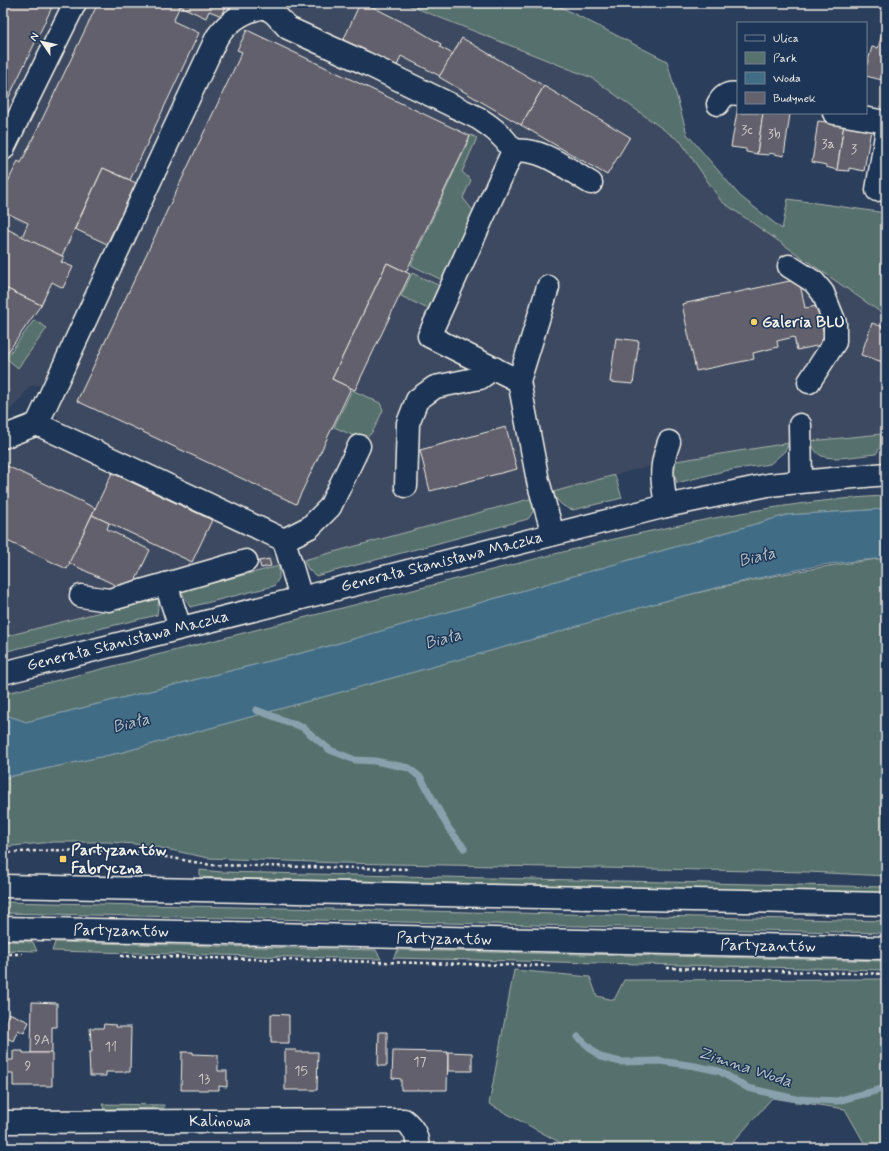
<svg xmlns="http://www.w3.org/2000/svg" width="889" height="1151" font-family="Mynerve,sans-serif">
  <style>
    .built { fill: #3c4860 }
    .green { fill: #57716d; stroke: #a6b1aa }
    .water { fill: #406c86; stroke: #88a1ad }
    .lines { fill: none; stroke-linecap: round; stroke-linejoin: round }
    .stream { stroke: #88a1ad; stroke-width: 7 }
    .building { fill: #62616c; stroke: #f4f1e8 }
    .minor-casing { stroke: #f4f1e8; stroke-width: 25 }
    .major-casing { stroke: #f4f1e8; stroke-width: 25 }
    .path { stroke: #f4f1e8; stroke-width: 2.5; stroke-dasharray: 3 3; stroke-linecap: butt }
    .minor { stroke: #1d3557; stroke-width: 22 }
    .major { stroke: #1d3557; stroke-width: 22 }
    .poi-dot { fill: #ffd166; stroke: #1d3557; stroke-width: 1.5 }
    .labels { text-anchor: middle; dominant-baseline: central; stroke-width: 3; stroke-linejoin: round; paint-order: stroke }
    .number-label { font-size: 14px; fill: #d0cdc9 }
    .poi-label { font-size: 16px; font-weight: bold; fill: #f4f1e8; stroke: #1d3557; text-anchor: start }
    .street-label { font-size: 16px; fill: #f4f1e8; stroke: #1d3557 }
    .water-label { font-size: 17px; font-style: italic; fill: #b5c2c6; stroke: #1d3557 }
  </style>
  <rect width="100%" height="100%" fill="#2b3e5b"/>
  <filter id="ink" filterUnits="userSpaceOnUse"><feTurbulence type="fractalNoise" baseFrequency=".025" numOctaves="2"/><feDisplacementMap in="SourceGraphic" scale="8" xChannelSelector="R" yChannelSelector="G"/><feConvolveMatrix kernelMatrix="1 2 1 2 8 2 1 2 1" color-interpolation-filters="sRGB"/></filter>
  <g filter="url(#ink)">
    <g class="built">
      <polygon points="3,3 403,3 592,78 681,142 721,201 886,316 886,433 789,443 637,469 304,560 298,538 289,529 59,420 53,409 240,6 49,384 30,386 22,397 3,418"/>
      <polygon points="42,436 267,543 272,557 277,556 279,566 3,637 3,450"/>
    </g>
    <g class="green">
      <polygon points="403,3 553,3 667,61 687,134 740,196 782,229 788,199 886,213 886,316 721,201 681,142 592,78"/>
      <polygon points="471,135 477,138 462,172 471,180 463,198 474,212 442,280 411,265"/>
      <polygon points="412,273 440,286 428,309 401,296"/>
      <polygon points="34,320 47,328 18,368 6,358"/>
      <path d="M352 390 380 403 383 410C367 446 368 442 334 427Z"/>
      <path d="M881 434 880 448 876 454C861 455 835 461 822 456 815 453 813 447 811 441Z"/>
      <polygon points="789,443 785,451 770,464 724,471 677,483 670,462"/>
      <path d="M615 475 622 498 573 510C562 507 557 502 553 492Z"/>
      <path d="M886 496V509L787 515 322 648 26 722 6 715 3 716V694L610 540C701 520 792 500 886 496Z"/>
      <polygon points="533,498 533,512 528,519 316,576 308,569 304,560"/>
      <path d="M886 558V876L808 872 339 863 208 858 147 845 108 842H53L3 847V778L123 752 548 635C658 600 770 572 886 558Z"/>
      <polygon points="279,566 279,578 274,586 190,607 181,591"/>
      <polygon points="159,597 157,615 3,652 3,637"/>
      <polygon points="200,870 222,872 885,887 884,893 220,878 200,877"/>
      <polygon points="3,902 886,921 886,933 3,913"/>
      <polygon points="3,941 33,942 37,951 3,950"/>
      <polygon points="55,942 376,950 381,959 52,951"/>
      <polygon points="398,950 886,961 886,970 393,958"/>
      <polygon points="514,970 590,977 597,996 614,1000 624,980 886,979 886,1148 867,1148 845,1109 772,1098 728,1148 570,1148 489,1104"/>
      <polygon points="102,1104 164,1105 164,1108 104,1109"/>
    </g>
    <path class="water" d="M886 509V558C865 560 843 562 822 565 730 582 637 607 548 635L123 752 3 778V716L6 715 26 722 322 648 787 515Z"/>
    <g class="lines">
      <g class="stream">
        <polyline points="453,4 454,3"/>
        <polyline points="256,710 302,727 330,750 355,760 375,761 409,768 421,778 449,829 464,848"/>
        <polyline points="578,1037 600,1057 621,1062 660,1061 695,1066 719,1071 748,1088 796,1099 837,1101 886,1088"/>
      </g>
    </g>
    <g class="building">
      <polygon points="3,3 54,3 8,99 3,97"/>
      <polygon points="98,3 227,3 222,16 209,11 206,18 180,6 173,21 199,33 130,180 103,168 62,256 22,237 28,223 3,211 3,192 18,161 21,163"/>
      <polygon points="360,3 365,3 414,28 441,44 440,47 453,54 440,76 401,56 397,66 343,41"/>
      <polygon points="861,3 886,3 886,9"/>
      <polygon points="886,20 886,81 866,76 866,68 872,47 878,48"/>
      <polygon points="247,30 470,136 406,272 387,263 332,379 351,388 296,504 77,401 242,52 237,50"/>
      <polygon points="462,38 544,86 521,125 439,77"/>
      <polygon points="544,86 630,137 607,175 521,125"/>
      <polygon points="738,106 738,113 763,113 757,154 746,152 746,149 731,147"/>
      <polygon points="763,113 790,114 784,156 769,153 769,155 757,154"/>
      <polygon points="818,121 844,124 837,170 826,167 826,165 812,162"/>
      <polygon points="844,124 871,130 864,171 849,168 849,171 837,170"/>
      <polygon points="103,168 136,183 107,244 75,229"/>
      <polygon points="3,227 62,256 64,257 61,262 73,267 63,288 52,282 41,305 3,287"/>
      <polygon points="387,263 410,274 355,390 332,379"/>
      <polygon points="799,279 805,308 818,306 826,344 797,350 794,337 777,341 778,347 753,353 754,359 696,371 682,304"/>
      <polygon points="3,287 41,305 3,359"/>
      <polygon points="872,323 886,328 886,363 861,355"/>
      <polygon points="616,338 639,341 633,384 610,382"/>
      <polygon points="506,427 517,469 430,491 420,450"/>
      <polygon points="3,464 95,508 67,569 3,539"/>
      <polygon points="112,473 212,520 192,562 92,515"/>
      <polygon points="92,515 109,523 107,529 150,550 130,592 69,563"/>
      <polygon points="269,559 271,566 261,568 259,561"/>
      <polygon points="32,1002 57,1003 57,1027 52,1027 52,1053 31,1053"/>
      <polygon points="9,1013 29,1022 24,1033 18,1030 13,1041 3,1036 3,1028"/>
      <polygon points="271,1014 289,1015 289,1043 271,1043"/>
      <polygon points="104,1024 116,1025 116,1027 131,1027 130,1072 106,1072 106,1076 90,1076 89,1052 92,1052 90,1028 103,1028"/>
      <polygon points="379,1032 387,1032 387,1066 378,1066"/>
      <polygon points="285,1050 296,1050 296,1052 318,1052 317,1090 285,1090"/>
      <polygon points="13,1051 23,1051 23,1053 52,1053 52,1086 13,1086 13,1073 5,1073 4,1060 13,1060"/>
      <polygon points="393,1051 448,1052 447,1090 401,1090 401,1079 392,1078"/>
      <polygon points="182,1052 193,1052 193,1054 218,1055 218,1071 227,1071 227,1087 219,1086 219,1090 181,1090"/>
      <polygon points="448,1052 472,1053 472,1071 448,1071"/>
    </g>
    <g class="lines">
      <g class="minor-casing">
        <g id="minor">
          <path d="M718 104C723 95 728 92 738 94"/>
          <polyline points="834,113 886,122"/>
          <polyline points="3,149 75,3"/>
          <path d="M513 151C542 147 567 169 591 183"/>
          <polyline points="877,190 886,135"/>
          <polyline points="789,266 814,282 823,293 835,323 835,342 809,382"/>
          <polyline points="548,287 519,381 538,481 553,534"/>
          <polyline points="37,424 284,540 301,598"/>
          <polyline points="800,425 801,481"/>
          <path d="M3 437 37 424 217 37C229 21 245 10 265 7L274 13 288 28 365 63 478 118C492 127 504 136 513 151L429 336 519 381"/>
          <polyline points="406,486 408,423 417,400 435,387 480,378 494,368"/>
          <path d="M666 506C662 477 659 470 669 442"/>
          <polyline points="284,540 310,527 330,507 359,446"/>
          <polyline points="81,596 109,600 166,584"/>
          <polyline points="180,628 166,584 246,561"/>
          <polyline points="3,673 666,506 768,485 886,474"/>
          <path d="M3 1122 404 1120C414 1128 417 1135 418 1148"/>
        </g>
      </g>
      <g class="major-casing">
        <g id="major">
          <polyline points="3,886 886,904"/>
          <polyline points="3,928 886,948"/>
        </g>
      </g>
      <g class="path">
        <polyline points="3,853 53,850 144,853 211,865 410,869"/>
        <polyline points="3,954 22,954"/>
        <polyline points="121,956 552,966"/>
        <polyline points="667,968 886,974"/>
      </g>
      <use href="#minor" class="minor"/>
      <use href="#major" class="major"/>
    </g>
  </g>
  <g class="poi-dot">
    <circle cx="754" cy="322" r="4"/>
    <rect x="59" y="855" width="8" height="8" rx="2"/>
  </g>
  <g class="labels">
    <g class="number-label">
      <text x="747" y="130">3c</text>
      <text x="774" y="134">3b</text>
      <text x="828" y="144">3a</text>
      <text x="854" y="149">3</text>
      <text x="42" y="1040">9A</text>
      <text x="111" y="1047">11</text>
      <text x="420" y="1062">17</text>
      <text x="28" y="1066">9</text>
      <text x="301" y="1071">15</text>
      <text x="204" y="1079">13</text>
    </g>
    <g class="poi-label">
      <text x="762" y="322">Galeria BLU</text>
      <text x="71" y="850">Partyzantów<tspan x="71" dy="18">Fabryczna</tspan></text>
    </g>
    <g class="street-label">
      <text transform="translate(442 562) rotate(-14)">Generała Stanisława Maczka</text>
      <text transform="translate(128 641) rotate(-14)">Generała Stanisława Maczka</text>
      <text transform="translate(121 931) rotate(1)">Partyzantów</text>
      <text transform="translate(444 939) rotate(1)">Partyzantów</text>
      <text transform="translate(768 946) rotate(1)">Partyzantów</text>
      <text x="220" y="1121">Kalinowa</text>
    </g>
    <g class="water-label">
      <text transform="translate(757 557) rotate(-14)">Biała</text>
      <text transform="translate(443 639) rotate(-15)">Biała</text>
      <text transform="translate(131 723) rotate(-14)">Biała</text>
      <text transform="translate(745 1067) rotate(18)">Zimna Woda</text>
    </g>
  </g>
  <rect width="889" height="1151" fill="none" stroke="#1d3557" stroke-width="16"/>
  <rect x="8" y="8" width="873" height="1135" fill="none" stroke="#f4f1e8" stroke-width="1.5" filter="url(#ink)"/>
  <rect x="737" y="22" width="130" height="92" fill="#1d3557" stroke="#738091"/>
  <rect x="745" y="35" width="20" height="6" fill="#1d3557" stroke="#738091"/>
  <text x="773" y="42" font-size="12" fill="#f4f1e8">Ulica</text>
  <rect x="745" y="52" width="20" height="12" fill="#57716d" stroke="#738091"/>
  <text x="773" y="62" font-size="12" fill="#f4f1e8">Park</text>
  <rect x="745" y="72" width="20" height="12" fill="#406c86" stroke="#738091"/>
  <text x="773" y="82" font-size="12" fill="#f4f1e8">Woda</text>
  <rect x="745" y="92" width="20" height="12" fill="#62616c" stroke="#738091"/>
  <text x="773" y="102" font-size="12" fill="#f4f1e8">Budynek</text>
  <g transform="translate(42 42) rotate(304)" stroke="#1d3557" stroke-width="3" paint-order="stroke">
  <path d="M0-3L7 15L0 10L-7 15Z" fill="#f4f1e8"/>
  <text y="-6" font-size="11" font-weight="bold" text-anchor="middle" fill="#f4f1e8">N</text>
  </g>
</svg>
